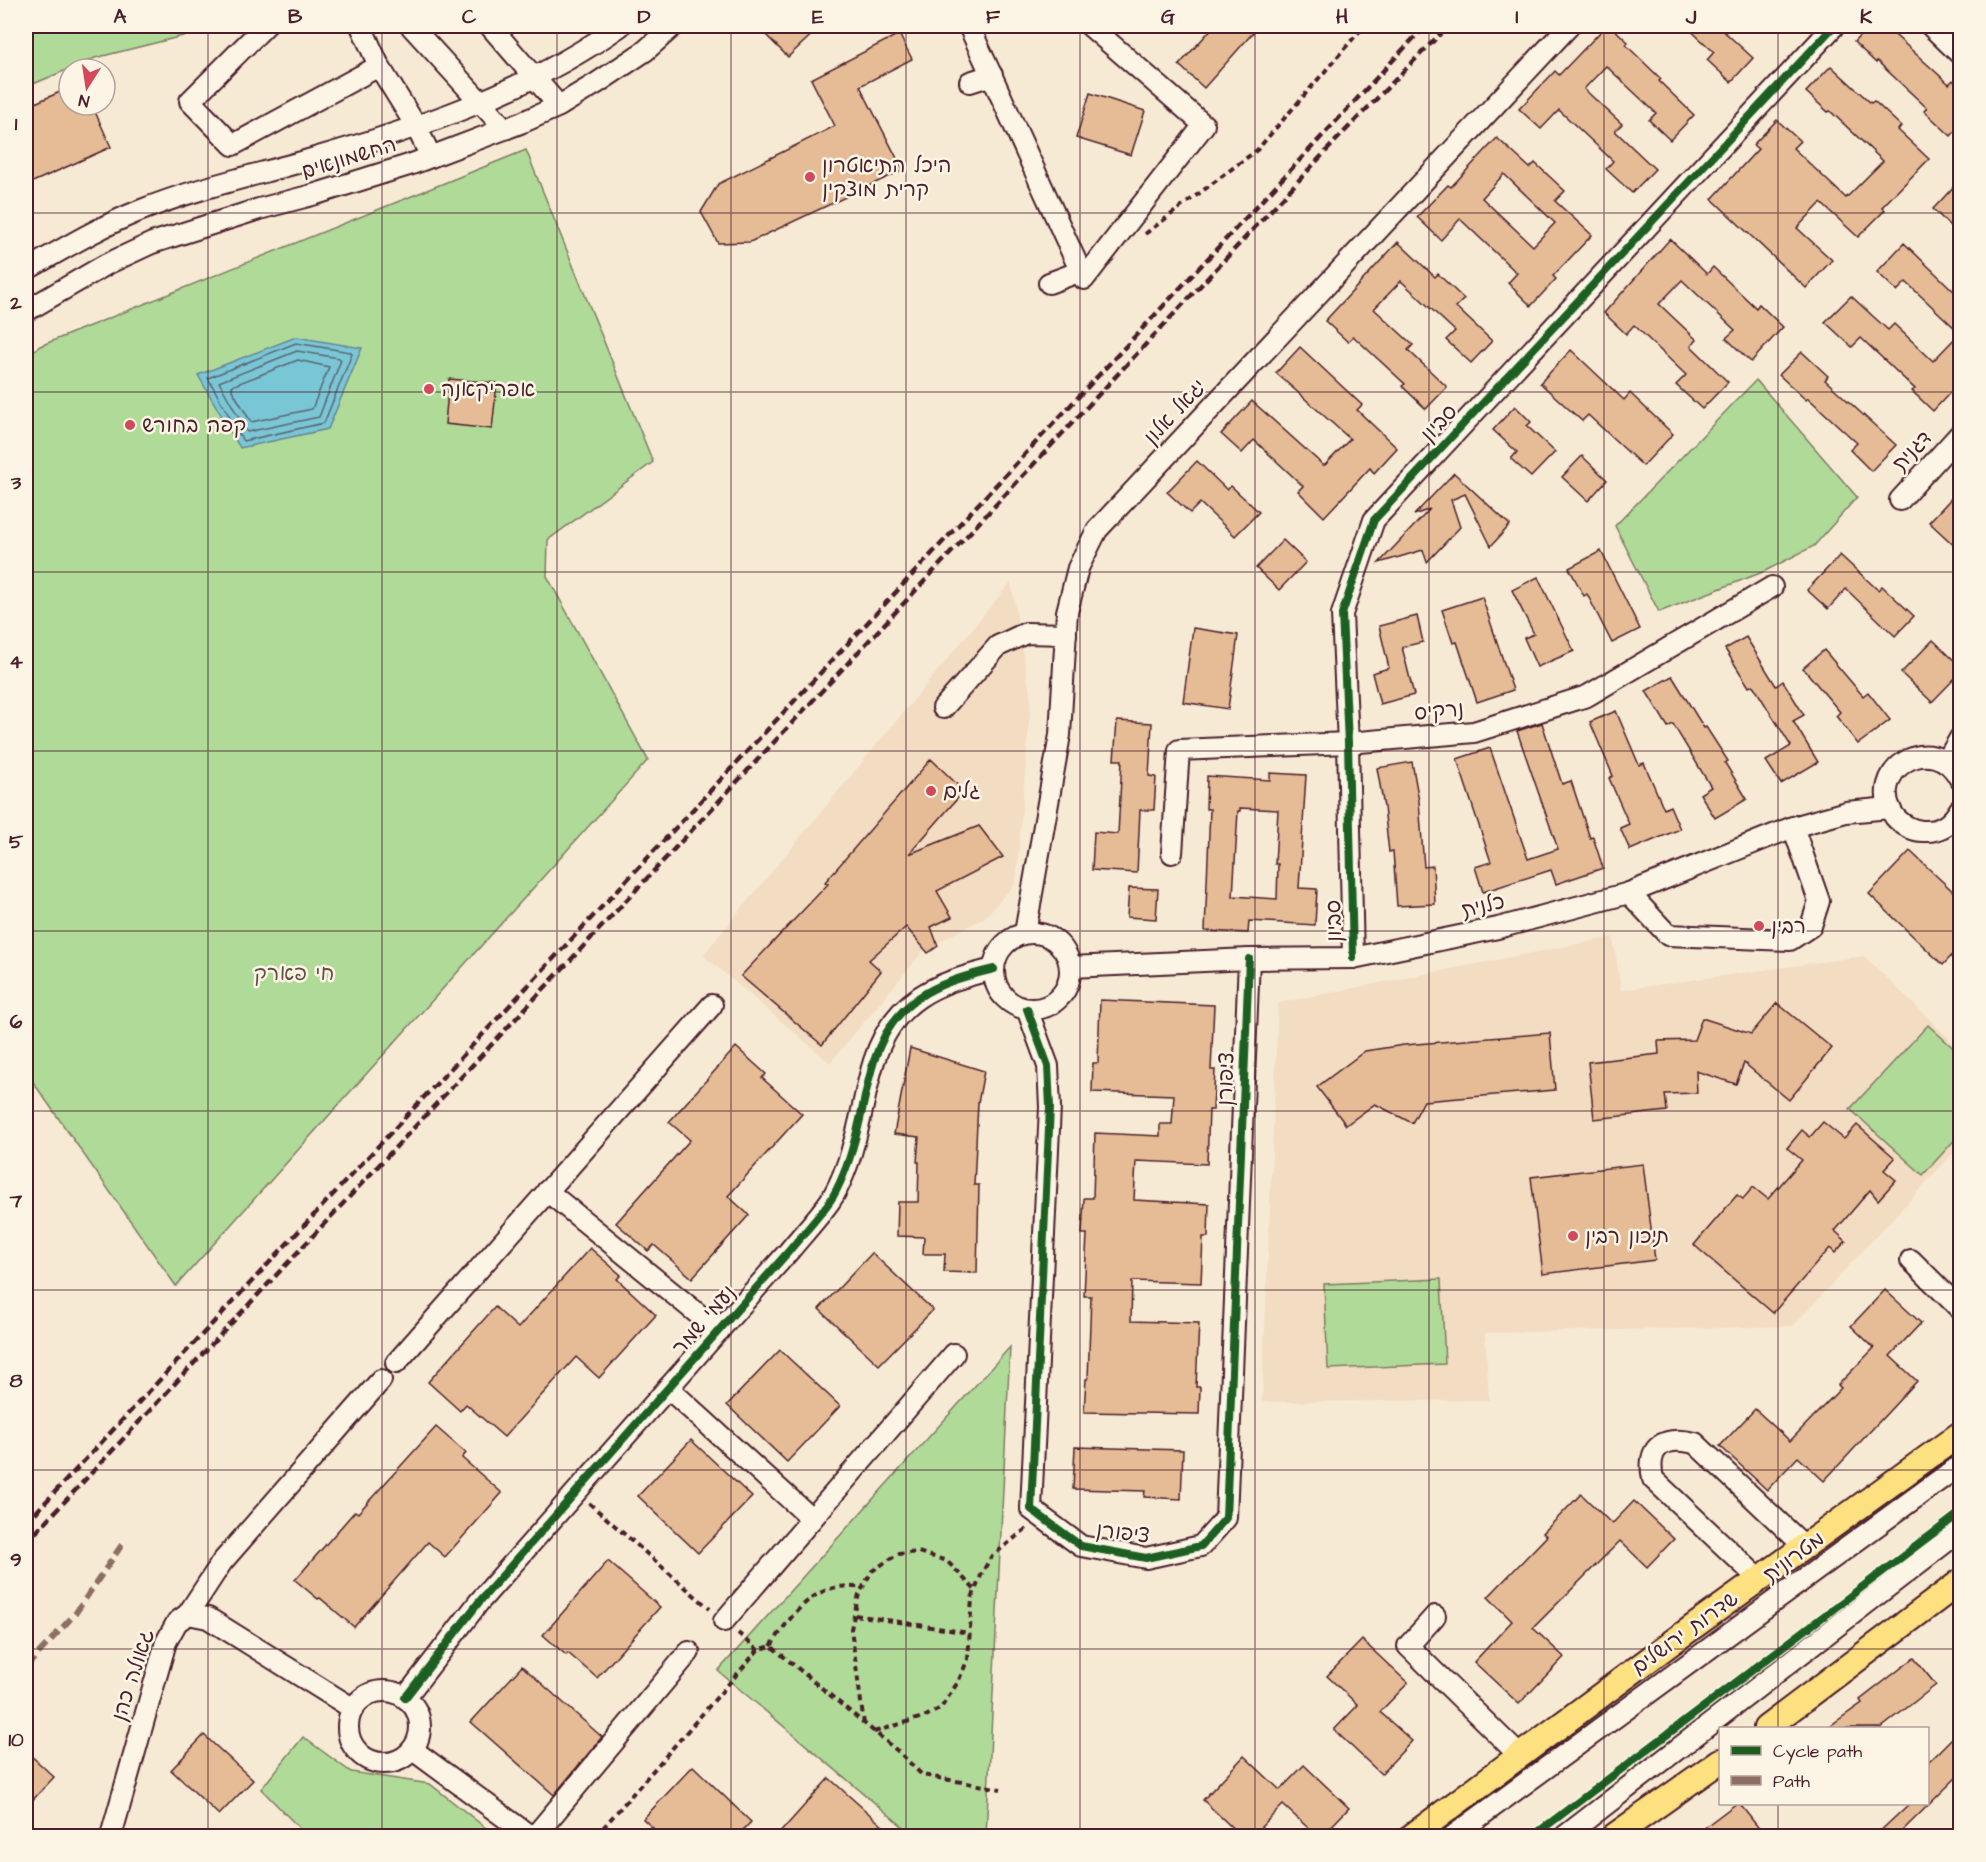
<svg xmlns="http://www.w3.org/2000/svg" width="1986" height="1862" font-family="'Architects Daughter','Playpen Sans Hebrew',sans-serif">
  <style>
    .built { fill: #f2dcc2 }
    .green { fill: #b0da98; stroke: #7d7c62; stroke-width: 1.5 }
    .water { fill: #79c7d6; stroke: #668492; stroke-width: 1.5 }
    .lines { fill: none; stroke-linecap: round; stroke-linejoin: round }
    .shore { stroke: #5d626f; stroke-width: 1.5 }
    .building { fill: #e5bc95; stroke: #4a1f2b; stroke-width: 1.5; fill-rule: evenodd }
    .minor-casing { stroke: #4a1f2b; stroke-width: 24 }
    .major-casing { stroke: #4a1f2b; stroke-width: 28 }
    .path { stroke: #4a1f2b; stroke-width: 4; stroke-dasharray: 6 4.5; stroke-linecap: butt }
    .minor { stroke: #fcf5e5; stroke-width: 20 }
    .major { stroke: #fde080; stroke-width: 24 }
    .rail { stroke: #4a1f2b; stroke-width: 4.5; stroke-dasharray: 9 4.5; stroke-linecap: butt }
    .quiet { stroke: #8d6e63; stroke-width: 6; stroke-dasharray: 12 6; stroke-linecap: butt }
    .cycleway-casing { stroke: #fcf5e5; stroke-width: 11 }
    .cycleway { stroke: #1b5e20; stroke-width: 8 }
    .grid { fill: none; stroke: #4a1f2b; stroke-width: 1.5; stroke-opacity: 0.55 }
    .poi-dot { fill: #d1495b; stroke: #fcf5e5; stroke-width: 2 }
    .labels { text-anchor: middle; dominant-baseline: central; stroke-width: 5; stroke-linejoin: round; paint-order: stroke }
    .street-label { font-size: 21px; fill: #4a1f2b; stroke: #fcf5e5 }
    .poi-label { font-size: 21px; fill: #4a1f2b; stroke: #fcf5e5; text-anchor: start }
    .park-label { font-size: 21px; fill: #644e46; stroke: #fcf5e5 }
    .neatline { fill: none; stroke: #4a1f2b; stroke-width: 2 }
    .grid-label { font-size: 20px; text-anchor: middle; font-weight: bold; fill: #4a1f2b }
  </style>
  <rect width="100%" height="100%" fill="#f7ead5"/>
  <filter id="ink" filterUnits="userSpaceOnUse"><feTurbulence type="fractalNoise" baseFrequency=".0167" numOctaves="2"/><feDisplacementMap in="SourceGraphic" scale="12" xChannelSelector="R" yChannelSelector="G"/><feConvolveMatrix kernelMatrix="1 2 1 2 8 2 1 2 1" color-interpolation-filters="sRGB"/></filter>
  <g filter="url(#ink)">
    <g class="built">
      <polygon points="1011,582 1031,700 1016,883 984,918 925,949 830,1063 703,955"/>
      <polygon points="1613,937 1621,990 1864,956 1960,1049 1960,1146 1793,1326 1485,1333 1489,1400 1262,1402 1278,1003"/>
    </g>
    <g class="green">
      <polygon points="26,26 223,26 95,58 26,87"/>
      <polygon points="526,150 653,462 548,540 547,576 648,760 176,1286 26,1072 26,357 40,346"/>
      <polygon points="1756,380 1857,497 1814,546 1763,572 1659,612 1615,526"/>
      <polygon points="1928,1025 1960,1054 1960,1134 1923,1175 1850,1109"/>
      <polygon points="1441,1279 1445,1364 1328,1369 1324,1284"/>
      <polygon points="1010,1347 986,1836 914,1836 718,1671"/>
      <polygon points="303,1737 351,1772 430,1784 496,1836 307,1836 261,1789"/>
    </g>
    <polygon class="water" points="296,337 362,348 328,429 240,448 198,375"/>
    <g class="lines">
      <g class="shore">
        <polygon points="296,343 350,352 352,354 324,423 243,441 208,378"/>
        <polygon points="297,351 339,358 341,360 319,417 247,432 219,382"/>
        <polygon points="298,360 329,367 312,409 251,422 232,390 232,386"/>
      </g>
    </g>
    <g class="building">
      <polygon points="757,26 821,26 788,57"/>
      <polygon points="1214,26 1259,26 1204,88 1179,65"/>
      <polygon points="1606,26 1611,26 1628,42 1626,45 1661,79 1659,81 1694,115 1670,140 1649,120 1656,113 1606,66 1584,89 1622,124 1615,131 1655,169 1632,193 1606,169 1613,161 1559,110 1541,129 1519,109 1555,71 1559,75"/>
      <polygon points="1686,26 1718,26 1753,58 1731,82 1707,60 1714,52"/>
      <polygon points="1869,26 1885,26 1949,84 1953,80 1960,88 1960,126 1951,136 1924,111 1927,108 1877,61 1876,63 1854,42"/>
      <polygon points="899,34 912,59 860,86 903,170 750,242 718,243 701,212 718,184 835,126 811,79"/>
      <polygon points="1831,66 1871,103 1874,101 1901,126 1898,130 1929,159 1882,207 1885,210 1858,237 1821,203 1797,228 1832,260 1806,288 1712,199 1758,149 1753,145 1777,120 1800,141 1793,148 1846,198 1883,161 1830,111 1828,112 1806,92"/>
      <polygon points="69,88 69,105 92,105 111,147 26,185 26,107"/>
      <polygon points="1090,93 1145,111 1131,155 1076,138"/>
      <path d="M1497 138 1530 168 1535 163 1565 191 1555 201 1592 235 1553 276 1556 279 1531 306 1508 283 1517 273 1460 219 1441 240 1417 217 1448 185 1451 187ZM1504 174 1555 223 1533 246 1482 198Z"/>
      <polygon points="1960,180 1960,236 1933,209"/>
      <polygon points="1670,239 1707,274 1713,267 1756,308 1759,304 1783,327 1751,362 1726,338 1735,330 1682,280 1659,304 1697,340 1691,346 1728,382 1702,409 1676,385 1686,375 1634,325 1626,334 1604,313"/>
      <polygon points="1398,242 1435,277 1438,274 1464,299 1456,307 1492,341 1471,363 1446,340 1455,331 1401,281 1374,309 1413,345 1408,350 1447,387 1426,409 1402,386 1405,384 1353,336 1348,342 1325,321"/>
      <polygon points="1904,243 1960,297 1960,382 1933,411 1912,391 1915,389 1861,338 1852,347 1825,322 1851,296 1888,330 1894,324 1933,361 1960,333 1906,282 1897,291 1877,272"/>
      <polygon points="1300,347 1362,405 1357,410 1397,448 1374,473 1370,468 1324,517 1298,491 1303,486 1254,440 1242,453 1221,434 1252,401 1323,465 1325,465 1350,439 1276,373"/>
      <polygon points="1571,350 1624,400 1630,393 1673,434 1643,466 1588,415 1582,421 1540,383"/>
      <polygon points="1802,352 1828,376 1825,380 1896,445 1871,471 1850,450 1857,443 1808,398 1806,400 1779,375"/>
      <polygon points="449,379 497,383 492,429 445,424"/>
      <polygon points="1515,406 1531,422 1527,426 1555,452 1531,477 1511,459 1517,452 1493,430"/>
      <polygon points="1582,456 1607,480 1588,501 1562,477"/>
      <polygon points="1197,461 1227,490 1231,486 1259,512 1235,536 1200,503 1190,513 1167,492"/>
      <polygon points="1454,473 1510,525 1491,546 1465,494 1451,500 1460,527 1427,562 1423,550 1379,563 1430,509 1414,515"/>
      <polygon points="1960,489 1960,551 1929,522"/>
      <polygon points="1283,540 1306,562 1279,590 1256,568"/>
      <polygon points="1601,551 1640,629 1612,643 1587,594 1584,596 1569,568"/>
      <polygon points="1840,555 1878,590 1882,586 1914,616 1895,636 1846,589 1828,609 1807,590"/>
      <polygon points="1538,577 1574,651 1537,667 1524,638 1534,634 1512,590"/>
      <polygon points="1482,597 1513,690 1477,702 1457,642 1453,643 1442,610"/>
      <polygon points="1417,616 1423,642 1402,647 1414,695 1380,704 1372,673 1389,668 1379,626"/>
      <polygon points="1193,628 1238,635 1228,709 1183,702"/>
      <polygon points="1746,637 1776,686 1783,681 1804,715 1793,721 1818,762 1781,784 1766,761 1791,746 1753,685 1749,687 1725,649"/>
      <polygon points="1933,640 1960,666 1960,673 1932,702 1901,673"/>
      <polygon points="1824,650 1863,696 1868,692 1890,720 1858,744 1836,716 1840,712 1803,668"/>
      <polygon points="1672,676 1704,728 1706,727 1728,761 1725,763 1747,799 1715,818 1700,794 1711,787 1673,724 1668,727 1646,691"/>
      <polygon points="1616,711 1639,765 1644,763 1664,809 1670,806 1680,829 1630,850 1620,828 1629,824 1609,778 1613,776 1590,722"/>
      <polygon points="1117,721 1152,723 1149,776 1156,777 1154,810 1140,810 1137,873 1092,870 1094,832 1118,834 1122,760 1114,760"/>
      <polygon points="1542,723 1562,784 1571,781 1590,838 1593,837 1603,868 1556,884 1551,870 1483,892 1475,867 1491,862 1457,759 1490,748 1528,859 1558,849 1517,731"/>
      <polygon points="931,759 964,791 909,854 979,826 1003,857 937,891 952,917 931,927 938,946 928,953 906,927 869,960 881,971 822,1045 741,976 828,884 825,882"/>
      <polygon points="1412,762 1419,801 1424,867 1433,866 1435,904 1397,906 1393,851 1389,852 1384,807 1377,768"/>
      <path d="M1270 773 1306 775 1299 888 1317 889 1315 925 1249 921 1248 933 1205 931 1210 809H1206L1207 776 1270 780ZM1240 808 1278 810 1275 864H1278L1277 899 1233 896 1238 811H1240Z"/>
      <polygon points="1910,851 1960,898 1960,947 1943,965 1869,894"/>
      <polygon points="1129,888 1158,889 1156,919 1127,917"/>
      <polygon points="1100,1000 1214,1005 1211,1070 1215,1070 1213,1110 1209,1110 1207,1164 1136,1161 1134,1200 1209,1204 1208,1237 1203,1237 1201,1283 1132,1281 1131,1321 1199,1323 1196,1387 1200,1387 1199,1414 1084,1412 1086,1379 1088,1379 1091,1296 1084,1296 1087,1234 1082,1234 1084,1198 1093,1198 1095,1133 1160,1136 1160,1124 1172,1124 1174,1095 1092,1092 1093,1063 1098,1063"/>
      <polygon points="1777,1003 1832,1048 1789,1100 1744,1063 1736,1084 1696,1071 1697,1093 1665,1094 1667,1111 1594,1119 1588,1062 1659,1054 1658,1041 1694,1040 1702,1018 1751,1034"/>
      <polygon points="1550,1033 1555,1090 1424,1101 1412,1123 1375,1104 1346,1125 1317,1087 1365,1051 1404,1045"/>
      <polygon points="736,1047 766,1074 762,1078 802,1114 728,1196 749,1215 692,1278 654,1245 648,1251 616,1223 690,1140 669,1122"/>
      <polygon points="910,1048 984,1071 978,1103 974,1185 979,1185 977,1273 944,1272 945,1254 923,1254 924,1237 897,1236 898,1202 918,1202 919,1162 917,1162 919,1137 894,1134"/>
      <polygon points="1823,1122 1844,1139 1857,1125 1895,1158 1884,1170 1896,1180 1878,1200 1870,1190 1835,1231 1846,1241 1835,1253 1830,1248 1773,1313 1694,1245 1737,1195 1743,1199 1753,1187 1768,1199 1802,1160 1787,1148 1802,1130 1810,1137"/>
      <polygon points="1643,1164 1655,1260 1543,1274 1531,1177"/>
      <polygon points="590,1248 621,1275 617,1279 656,1315 599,1378 576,1357 504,1437 466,1404 460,1411 428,1382 495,1307 518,1328"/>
      <polygon points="872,1253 933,1310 879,1365 819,1309"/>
      <polygon points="1885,1290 1921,1323 1890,1356 1917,1381 1824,1481 1798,1457 1767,1490 1720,1446 1755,1409 1790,1441 1841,1388 1838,1385 1874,1348 1851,1326"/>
      <polygon points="780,1350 840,1406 787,1462 727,1405"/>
      <polygon points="436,1427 466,1453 462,1458 502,1493 445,1557 428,1542 354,1627 320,1598 318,1599 295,1580 355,1511 358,1513"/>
      <polygon points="691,1440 752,1497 698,1553 638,1496"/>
      <polygon points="1075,1447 1183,1450 1181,1499 1144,1497 1145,1491 1073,1489"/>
      <polygon points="1581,1494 1612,1524 1634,1501 1674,1539 1647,1567 1620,1541 1533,1628 1564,1657 1519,1704 1474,1662 1512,1621 1488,1597 1547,1536 1543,1533"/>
      <polygon points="608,1561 660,1607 597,1678 568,1653 566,1655 543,1635"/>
      <polygon points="1362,1640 1408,1683 1380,1712 1412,1741 1381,1774 1334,1730 1358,1705 1327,1676"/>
      <polygon points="1914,1658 1936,1685 1881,1728 1827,1728 1862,1703 1860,1700"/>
      <polygon points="522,1666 602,1737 554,1795 471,1722"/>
      <polygon points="1960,1730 1960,1774 1897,1836 1875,1836 1910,1803 1928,1804 1928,1762"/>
      <polygon points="204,1735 253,1780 219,1815 171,1770"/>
      <polygon points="26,1751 54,1777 26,1807"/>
      <polygon points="1244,1756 1280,1790 1304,1765 1349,1808 1322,1836 1317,1836 1283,1805 1252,1836 1241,1836 1203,1800"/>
      <polygon points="693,1766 751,1822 737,1836 662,1836 643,1819"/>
      <polygon points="829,1778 894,1836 777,1836"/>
      <polygon points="1737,1803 1739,1803 1765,1836 1693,1836"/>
    </g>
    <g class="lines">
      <g class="minor-casing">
        <g id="minor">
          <polyline points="265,26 190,101 233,145 379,66"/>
          <polyline points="361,26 379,66 416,126 431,157"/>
          <polyline points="411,26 505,129"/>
          <polyline points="490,26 559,106"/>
          <polyline points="969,26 1084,279 1204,125 1090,26"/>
          <polyline points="1931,26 1960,54"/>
          <polyline points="970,82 992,75"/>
          <path d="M26 270C63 249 99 227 139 211 193 189 252 176 308 160 417 129 527 92 620 26"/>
          <polyline points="1049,283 1081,271"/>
          <polyline points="26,311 107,264 152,243 259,209 316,194 412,164 523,122 559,106 597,83 645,51 673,26"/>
          <polyline points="1900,500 1960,434"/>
          <polyline points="943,708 998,646 1026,633 1066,634"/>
          <polyline points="1946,762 1960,738"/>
          <path d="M1960 779C1933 727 1863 772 1895 817 1902 825 1913 831 1923 831 1941 832 1952 823 1960 809"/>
          <polyline points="1172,853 1179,750 1348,743 1474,732 1587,696 1772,587"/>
          <polyline points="1629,893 1668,935 1790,940 1811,926 1819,901 1793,827"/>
          <circle cx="1032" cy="971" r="38"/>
          <polyline points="1025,933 1060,735 1067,612 1078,568 1097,530 1569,26"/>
          <polyline points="1353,958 1348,743 1342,614 1374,520 1834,26"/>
          <polyline points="1070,967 1249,959 1353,958 1498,928 1629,893 1793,827 1846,812 1890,808"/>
          <polyline points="1027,1009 1048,1066 1050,1107 1031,1509 1081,1546 1146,1558 1201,1546 1226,1518 1249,959"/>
          <polyline points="547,1191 719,1331"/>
          <polyline points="1911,1260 1960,1309"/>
          <polyline points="396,1363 712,1005"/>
          <polyline points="668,1388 812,1519"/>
          <path d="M1759 1579 1653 1479C1646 1445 1665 1436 1695 1443L1804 1546"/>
          <polyline points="188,1614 222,1562 381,1380"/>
          <polyline points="1435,1616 1408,1646 1520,1756"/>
          <polyline points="724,1621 954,1354"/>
          <circle cx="384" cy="1727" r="36"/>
          <path d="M405 1698 479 1602 789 1251C803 1234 818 1218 830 1201 839 1188 849 1162 853 1146 862 1118 865 1089 874 1061 894 999 935 983 994 969"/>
          <polyline points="413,1750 530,1836"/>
          <polyline points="111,1836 166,1642 177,1622 188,1614 208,1618 352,1708"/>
          <polyline points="535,1836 689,1652"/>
          <polyline points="1453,1836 1960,1465"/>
          <polyline points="1565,1836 1960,1531"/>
        </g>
      </g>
      <g class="major-casing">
        <g id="major">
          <polyline points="1766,1728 1960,1582"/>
          <polyline points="1412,1836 1675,1640 1960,1434"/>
          <polyline points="1614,1836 1720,1761"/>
        </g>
      </g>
      <g class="path">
        <polyline points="1145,234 1257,150 1364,26"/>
        <polyline points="589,1503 710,1609"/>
        <polyline points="855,1615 969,1633"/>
        <polyline points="738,1633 758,1650"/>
        <path d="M771 1646C787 1622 806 1592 838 1587 846 1586 855 1587 862 1588"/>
        <polyline points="864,1724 851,1629 859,1594 872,1571 898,1554 918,1552 947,1561 975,1590"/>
        <polyline points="874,1732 926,1716 941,1708 958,1682 968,1659 972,1598 982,1573 991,1557 1027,1528"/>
        <polyline points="596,1836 758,1650 771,1646 900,1753 922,1775 1001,1789"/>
      </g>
      <use href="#minor" class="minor"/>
      <use href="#major" class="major"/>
      <g class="rail">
        <polyline points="26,1523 1425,26"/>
        <polyline points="26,1543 1343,133 1448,26"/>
      </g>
      <polyline class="quiet" points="26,1667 75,1614 123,1543"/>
      <g class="cycleway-casing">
        <g id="cycleway">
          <polyline points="1353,958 1348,743 1342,614 1374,520 1834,26"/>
          <polyline points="1027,1009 1048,1066 1050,1107 1031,1509 1081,1546 1146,1558 1201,1546 1226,1518 1249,959"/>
          <path d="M405 1698 479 1602 789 1251C803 1234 818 1218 830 1201 839 1188 849 1162 853 1146 862 1118 865 1089 874 1061 894 999 935 983 994 969"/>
          <polyline points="1533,1836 1960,1513"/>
        </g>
      </g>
      <use href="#cycleway" class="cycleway"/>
    </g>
  </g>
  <path class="grid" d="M208 26V1836M382 26V1836M557 26V1836M731 26V1836M906 26V1836M1080 26V1836M1255 26V1836M1429 26V1836M1604 26V1836M1778 26V1728M26 213H1960M26 392H1960M26 572H1960M26 751H1960M26 931H1960M26 1111H1960M26 1290H1960M26 1470H1960M26 1649H1960M1778 1804V1836"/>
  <g class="poi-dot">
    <circle cx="810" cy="177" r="6"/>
    <circle cx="429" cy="389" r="6"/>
    <circle cx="130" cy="425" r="6"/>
    <circle cx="931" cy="791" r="6"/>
    <circle cx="1759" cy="926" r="6"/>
    <circle cx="1573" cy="1236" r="6"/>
  </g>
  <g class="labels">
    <g class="street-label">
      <text transform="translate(349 158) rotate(-17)">החשמונאים</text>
      <text transform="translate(1175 412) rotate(-47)">יגאל אלון</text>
      <text transform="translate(1439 423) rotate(-47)">סביון</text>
      <text transform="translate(1912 451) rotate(-47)">דגנית</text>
      <text transform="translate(1439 711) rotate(-5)">נרקיס</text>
      <text transform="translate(1483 906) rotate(-13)">כלנית</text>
      <text transform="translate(1334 921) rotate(-91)">סביון</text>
      <text transform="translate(1226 1079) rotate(-88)">ציפורן</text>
      <text transform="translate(704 1320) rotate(-49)">נעמי שמר</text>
      <text transform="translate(1123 1533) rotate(7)">ציפורן</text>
      <text transform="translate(1794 1557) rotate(-36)">מטרונית</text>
      <text transform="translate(1685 1633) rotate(-36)">שדרות ירושלים</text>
      <text transform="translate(133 1675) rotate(-72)">גאולה כהן</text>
    </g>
    <g class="poi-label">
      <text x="822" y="165">היכל התיאטרון<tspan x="822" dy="24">קרית מוצקין</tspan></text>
      <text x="441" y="389">אפריקאנה</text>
      <text x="142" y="425">קפה בחורש</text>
      <text x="943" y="791">גלים</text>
      <text x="1771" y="926">רבין</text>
      <text x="1585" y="1236">תיכון רבין</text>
    </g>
    <g class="park-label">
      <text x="294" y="973">חי פארק</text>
    </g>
  </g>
  <rect width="1986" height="1862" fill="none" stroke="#fcf5e5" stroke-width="66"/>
  <rect x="1719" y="1727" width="210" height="78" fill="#fcf5e5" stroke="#b59f9b" stroke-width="1.5"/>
  <rect x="1731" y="1746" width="30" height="9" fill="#1b5e20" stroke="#b59f9b" stroke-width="1.5"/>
  <text x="1773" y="1757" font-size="18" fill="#4a1f2b">Cycle path</text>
  <rect x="1731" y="1776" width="30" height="9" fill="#8d6e63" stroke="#b59f9b" stroke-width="1.5"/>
  <text x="1773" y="1787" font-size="18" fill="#4a1f2b">Path</text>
  <g transform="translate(87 87) rotate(192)"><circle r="28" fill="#fcf5e5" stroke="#b59f9b" stroke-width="1.5"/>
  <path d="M0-4.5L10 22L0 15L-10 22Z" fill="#d1495b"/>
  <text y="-9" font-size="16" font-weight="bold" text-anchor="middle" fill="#4a1f2b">N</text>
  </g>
  <rect x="33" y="33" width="1920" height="1796" class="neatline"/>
  <g class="grid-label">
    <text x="120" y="23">A</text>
    <text x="295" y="23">B</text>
    <text x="469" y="23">C</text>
    <text x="644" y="23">D</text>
    <text x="818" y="23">E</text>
    <text x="993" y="23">F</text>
    <text x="1168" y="23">G</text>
    <text x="1342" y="23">H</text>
    <text x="1517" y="23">I</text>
    <text x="1691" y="23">J</text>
    <text x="1866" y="23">K</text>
    <text x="16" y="130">1</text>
    <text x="16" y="309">2</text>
    <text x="16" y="489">3</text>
    <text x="16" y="668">4</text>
    <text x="16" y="848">5</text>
    <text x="16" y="1028">6</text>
    <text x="16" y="1207">7</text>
    <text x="16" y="1387">8</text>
    <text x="16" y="1566">9</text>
    <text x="16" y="1746">10</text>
  </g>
</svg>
